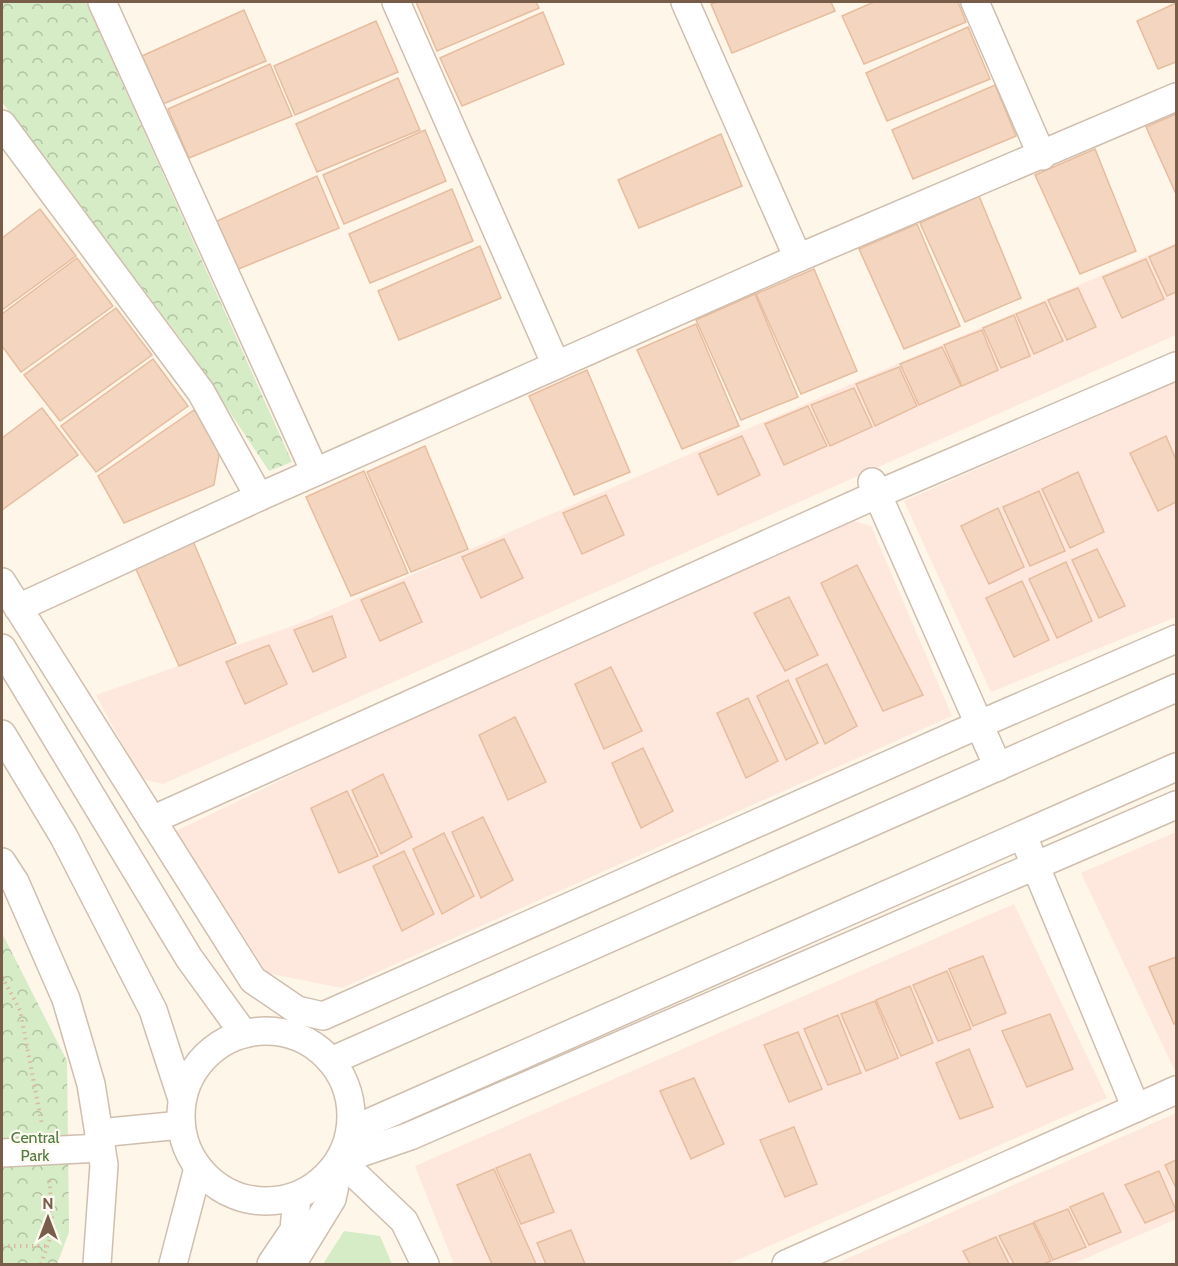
<svg xmlns="http://www.w3.org/2000/svg" width="1178" height="1266" font-family="Cabin,sans-serif">
  <style>
    .commercial { fill: #fee8dd }
    .grass { fill: #d5ecc6 }
    .park { fill: url(#park-crowns) }
    .building { fill: #f4d6c0; stroke: #e7bda0; stroke-width: 1.5 }
    .lines { fill: none; stroke-linecap: round; stroke-linejoin: round }
    .street-casing { stroke: #d0beae; stroke-width: 30 }
    .path { stroke: #d9b9a2; stroke-width: 4; stroke-dasharray: 1.5 4.5; stroke-linecap: butt }
    .street { stroke: #fff; stroke-width: 27 }
    .labels { text-anchor: middle; dominant-baseline: central; stroke-width: 4.5; stroke-linejoin: round; paint-order: stroke }
    .park-label { font-size: 16px; fill: #4f7a40; stroke: #fffaf1 }
  </style>
  <defs>
    <pattern id="park-crowns" width="20" height="18" patternUnits="userSpaceOnUse" patternTransform="scale(1.5)"><rect width="20" height="18" fill="#d5ecc6"/><path d="M2 6a3 3 0 1 1 6 0M12 15a3 3 0 1 1 6 0" fill="none" stroke="#b2c2a3"/></pattern>
  </defs>
  <rect width="100%" height="100%" fill="#fdf6e9"/>
  <g class="commercial">
    <polygon points="1176,243 1176,335 163,784 141,779 96,695 298,624"/>
    <polygon points="1176,382 1176,617 991,692 904,501"/>
    <polygon points="850,520 871,526 952,716 342,988 267,973 176,831 765,545"/>
    <polygon points="1176,832 1176,1071 1175,1071 1081,873"/>
    <polygon points="1014,904 1107,1098 728,1264 454,1264 415,1166"/>
    <polygon points="1176,1113 1176,1219 1073,1264 835,1264"/>
  </g>
  <polygon class="grass" points="344,1231 380,1236 392,1264 323,1264"/>
  <g class="park">
    <polygon points="2,2 86,2 292,462 269,471 183,342 2,102"/>
    <polygon points="2,933 67,1061 69,1232 57,1264 2,1264"/>
  </g>
  <g class="building">
    <polygon points="416,2 536,2 539,8 437,51"/>
    <polygon points="717,2 831,2 835,11 732,53 711,4"/>
    <polygon points="874,2 958,2 966,22 864,64 842,16"/>
    <polygon points="1176,3 1176,62 1158,69 1137,21"/>
    <polygon points="244,10 266,61 163,104 142,56"/>
    <polygon points="543,12 564,64 462,106 440,58"/>
    <polygon points="376,21 398,72 295,115 274,66"/>
    <polygon points="968,27 990,79 887,121 866,73"/>
    <polygon points="270,64 292,116 189,158 168,109"/>
    <polygon points="398,78 420,130 317,172 296,124"/>
    <polygon points="995,85 1016,136 913,179 892,130"/>
    <polygon points="1176,114 1176,194 1146,127"/>
    <polygon points="425,130 446,181 344,224 323,175"/>
    <polygon points="721,134 742,186 639,228 618,180"/>
    <polygon points="1095,149 1136,251 1080,274 1035,175"/>
    <polygon points="317,176 339,228 236,270 215,222"/>
    <polygon points="452,189 473,241 370,283 349,234"/>
    <polygon points="979,196 1021,298 965,322 920,223"/>
    <polygon points="40,209 76,256 2,310 2,238"/>
    <polygon points="917,224 960,326 904,349 859,249"/>
    <polygon points="1176,245 1176,292 1167,296 1149,257"/>
    <polygon points="480,246 501,298 399,340 378,291"/>
    <polygon points="77,258 113,306 21,372 2,346 2,314"/>
    <polygon points="1146,259 1164,299 1122,318 1103,277"/>
    <polygon points="814,269 857,371 801,394 756,294"/>
    <polygon points="1078,288 1096,327 1067,340 1048,300"/>
    <polygon points="755,294 798,397 741,420 696,320"/>
    <polygon points="1045,302 1063,341 1034,354 1016,314"/>
    <polygon points="116,308 152,355 60,421 24,375"/>
    <polygon points="1014,315 1030,356 1001,368 983,328"/>
    <polygon points="696,324 739,426 682,449 637,350"/>
    <polygon points="982,330 998,370 962,386 944,345"/>
    <polygon points="942,347 961,386 919,405 900,364"/>
    <polygon points="153,359 188,406 96,472 61,426"/>
    <polygon points="899,367 917,406 875,426 856,384"/>
    <polygon points="587,370 630,472 574,495 529,396"/>
    <polygon points="854,388 872,427 830,446 811,405"/>
    <polygon points="808,406 827,446 784,465 765,424"/>
    <polygon points="42,408 78,455 2,510 2,438"/>
    <polygon points="194,410 220,449 214,485 124,523 98,476"/>
    <polygon points="742,436 760,475 718,495 699,454"/>
    <polygon points="1166,436 1176,460 1176,502 1158,511 1130,453"/>
    <polygon points="425,446 468,549 411,572 367,472"/>
    <polygon points="364,471 408,573 351,596 306,497"/>
    <polygon points="1078,472 1104,532 1070,548 1042,489"/>
    <polygon points="1039,491 1065,551 1030,566 1003,507"/>
    <polygon points="606,495 624,535 582,554 563,513"/>
    <polygon points="998,508 1024,567 989,584 961,526"/>
    <polygon points="504,539 523,578 481,598 462,557"/>
    <polygon points="193,541 236,643 179,666 135,567"/>
    <polygon points="1097,549 1125,606 1099,618 1072,560"/>
    <polygon points="1066,562 1092,621 1057,638 1029,579"/>
    <polygon points="857,565 923,695 883,711 821,583"/>
    <polygon points="1022,581 1049,640 1014,657 986,598"/>
    <polygon points="404,582 422,622 380,641 361,600"/>
    <polygon points="789,597 818,655 785,671 754,613"/>
    <polygon points="332,616 346,657 313,672 294,630"/>
    <polygon points="269,645 287,684 245,704 226,662"/>
    <polygon points="827,664 857,726 825,744 796,679"/>
    <polygon points="611,667 642,731 604,749 575,684"/>
    <polygon points="788,680 818,743 786,760 757,696"/>
    <polygon points="748,698 778,761 746,778 717,713"/>
    <polygon points="515,717 546,782 508,800 479,735"/>
    <polygon points="643,748 673,811 641,828 612,763"/>
    <polygon points="383,774 412,837 381,854 352,790"/>
    <polygon points="347,791 378,856 339,873 311,808"/>
    <polygon points="483,817 513,880 481,898 452,832"/>
    <polygon points="444,833 474,896 442,914 413,849"/>
    <polygon points="404,851 434,914 402,931 373,866"/>
    <polygon points="983,956 1006,1013 973,1026 949,969"/>
    <polygon points="1176,957 1176,1023 1174,1024 1149,967"/>
    <polygon points="947,971 971,1029 938,1041 913,985"/>
    <polygon points="910,986 933,1043 901,1056 876,1000"/>
    <polygon points="875,1001 898,1058 866,1071 841,1014"/>
    <polygon points="1050,1014 1073,1069 1027,1087 1002,1031"/>
    <polygon points="838,1015 861,1073 828,1085 804,1029"/>
    <polygon points="798,1032 822,1089 789,1102 764,1045"/>
    <polygon points="969,1049 993,1107 960,1119 936,1063"/>
    <polygon points="694,1078 724,1144 691,1159 660,1091"/>
    <polygon points="794,1127 817,1184 785,1197 760,1140"/>
    <polygon points="530,1154 554,1212 521,1224 496,1168"/>
    <polygon points="1176,1160 1176,1188 1165,1165"/>
    <polygon points="494,1169 536,1264 492,1264 457,1185"/>
    <polygon points="1159,1171 1176,1210 1145,1223 1125,1185"/>
    <polygon points="1103,1193 1121,1232 1089,1245 1070,1207"/>
    <polygon points="1068,1209 1086,1247 1053,1260 1034,1222"/>
    <polygon points="1033,1223 1051,1261 1043,1264 1014,1264 999,1236"/>
    <polygon points="571,1230 585,1264 546,1264 537,1243"/>
    <polygon points="996,1237 1009,1264 970,1264 963,1251"/>
  </g>
  <g class="lines">
    <g class="street-casing">
      <g id="street">
        <polyline points="102,2 315,472"/>
        <polyline points="396,2 556,365"/>
        <polyline points="685,2 798,258"/>
        <polyline points="975,2 1042,156"/>
        <polyline points="2,124 201,392 259,497 18,608"/>
        <polyline points="872,482 998,767"/>
        <polyline points="259,497 798,258 1176,97"/>
        <polyline points="2,582 253,980 297,1010 323,1016 978,725 1176,639"/>
        <polyline points="2,648 189,958 244,1034"/>
        <polyline points="2,734 64,837 153,1010 182,1099"/>
        <polyline points="152,820 878,494 1176,366"/>
        <polyline points="2,862 15,882 66,999 91,1084 104,1165 97,1264"/>
        <circle cx="266" cy="1116" r="85"/>
        <polyline points="331,1061 1176,688"/>
        <polyline points="1136,1108 1176,1090"/>
        <polyline points="350,1131 1176,767"/>
        <polyline points="99,1133 181,1125"/>
        <polyline points="2,1153 101,1148"/>
        <polyline points="340,1160 410,1136 1176,805"/>
        <polyline points="340,1160 404,1221 425,1264"/>
        <polyline points="173,1264 198,1168"/>
        <polyline points="271,1264 294,1230 297,1196"/>
        <polyline points="292,1264 332,1199 340,1161"/>
        <polyline points="786,1264 1136,1108 1028,848"/>
      </g>
    </g>
    <g class="path">
      <polyline points="2,977 20,1010 42,1125"/>
      <polyline points="2,1246 47,1246"/>
      <polyline points="41,1264 53,1230 49,1177"/>
    </g>
    <use href="#street" class="street"/>
  </g>
  <g class="labels">
    <g class="park-label">
      <text x="35" y="1137">Central<tspan x="35" dy="18">Park</tspan></text>
    </g>
  </g>
  <rect width="1178" height="1266" fill="none" stroke="#795d4b" stroke-width="6"/>
  <g transform="translate(48 1218)" stroke="#fffaf1" stroke-width="4.5" paint-order="stroke">
  <path d="M0-4.5L10 22L0 15L-10 22Z" fill="#795d4b"/>
  <text y="-9" font-size="16" font-weight="bold" text-anchor="middle" fill="#795d4b">N</text>
  </g>
</svg>
